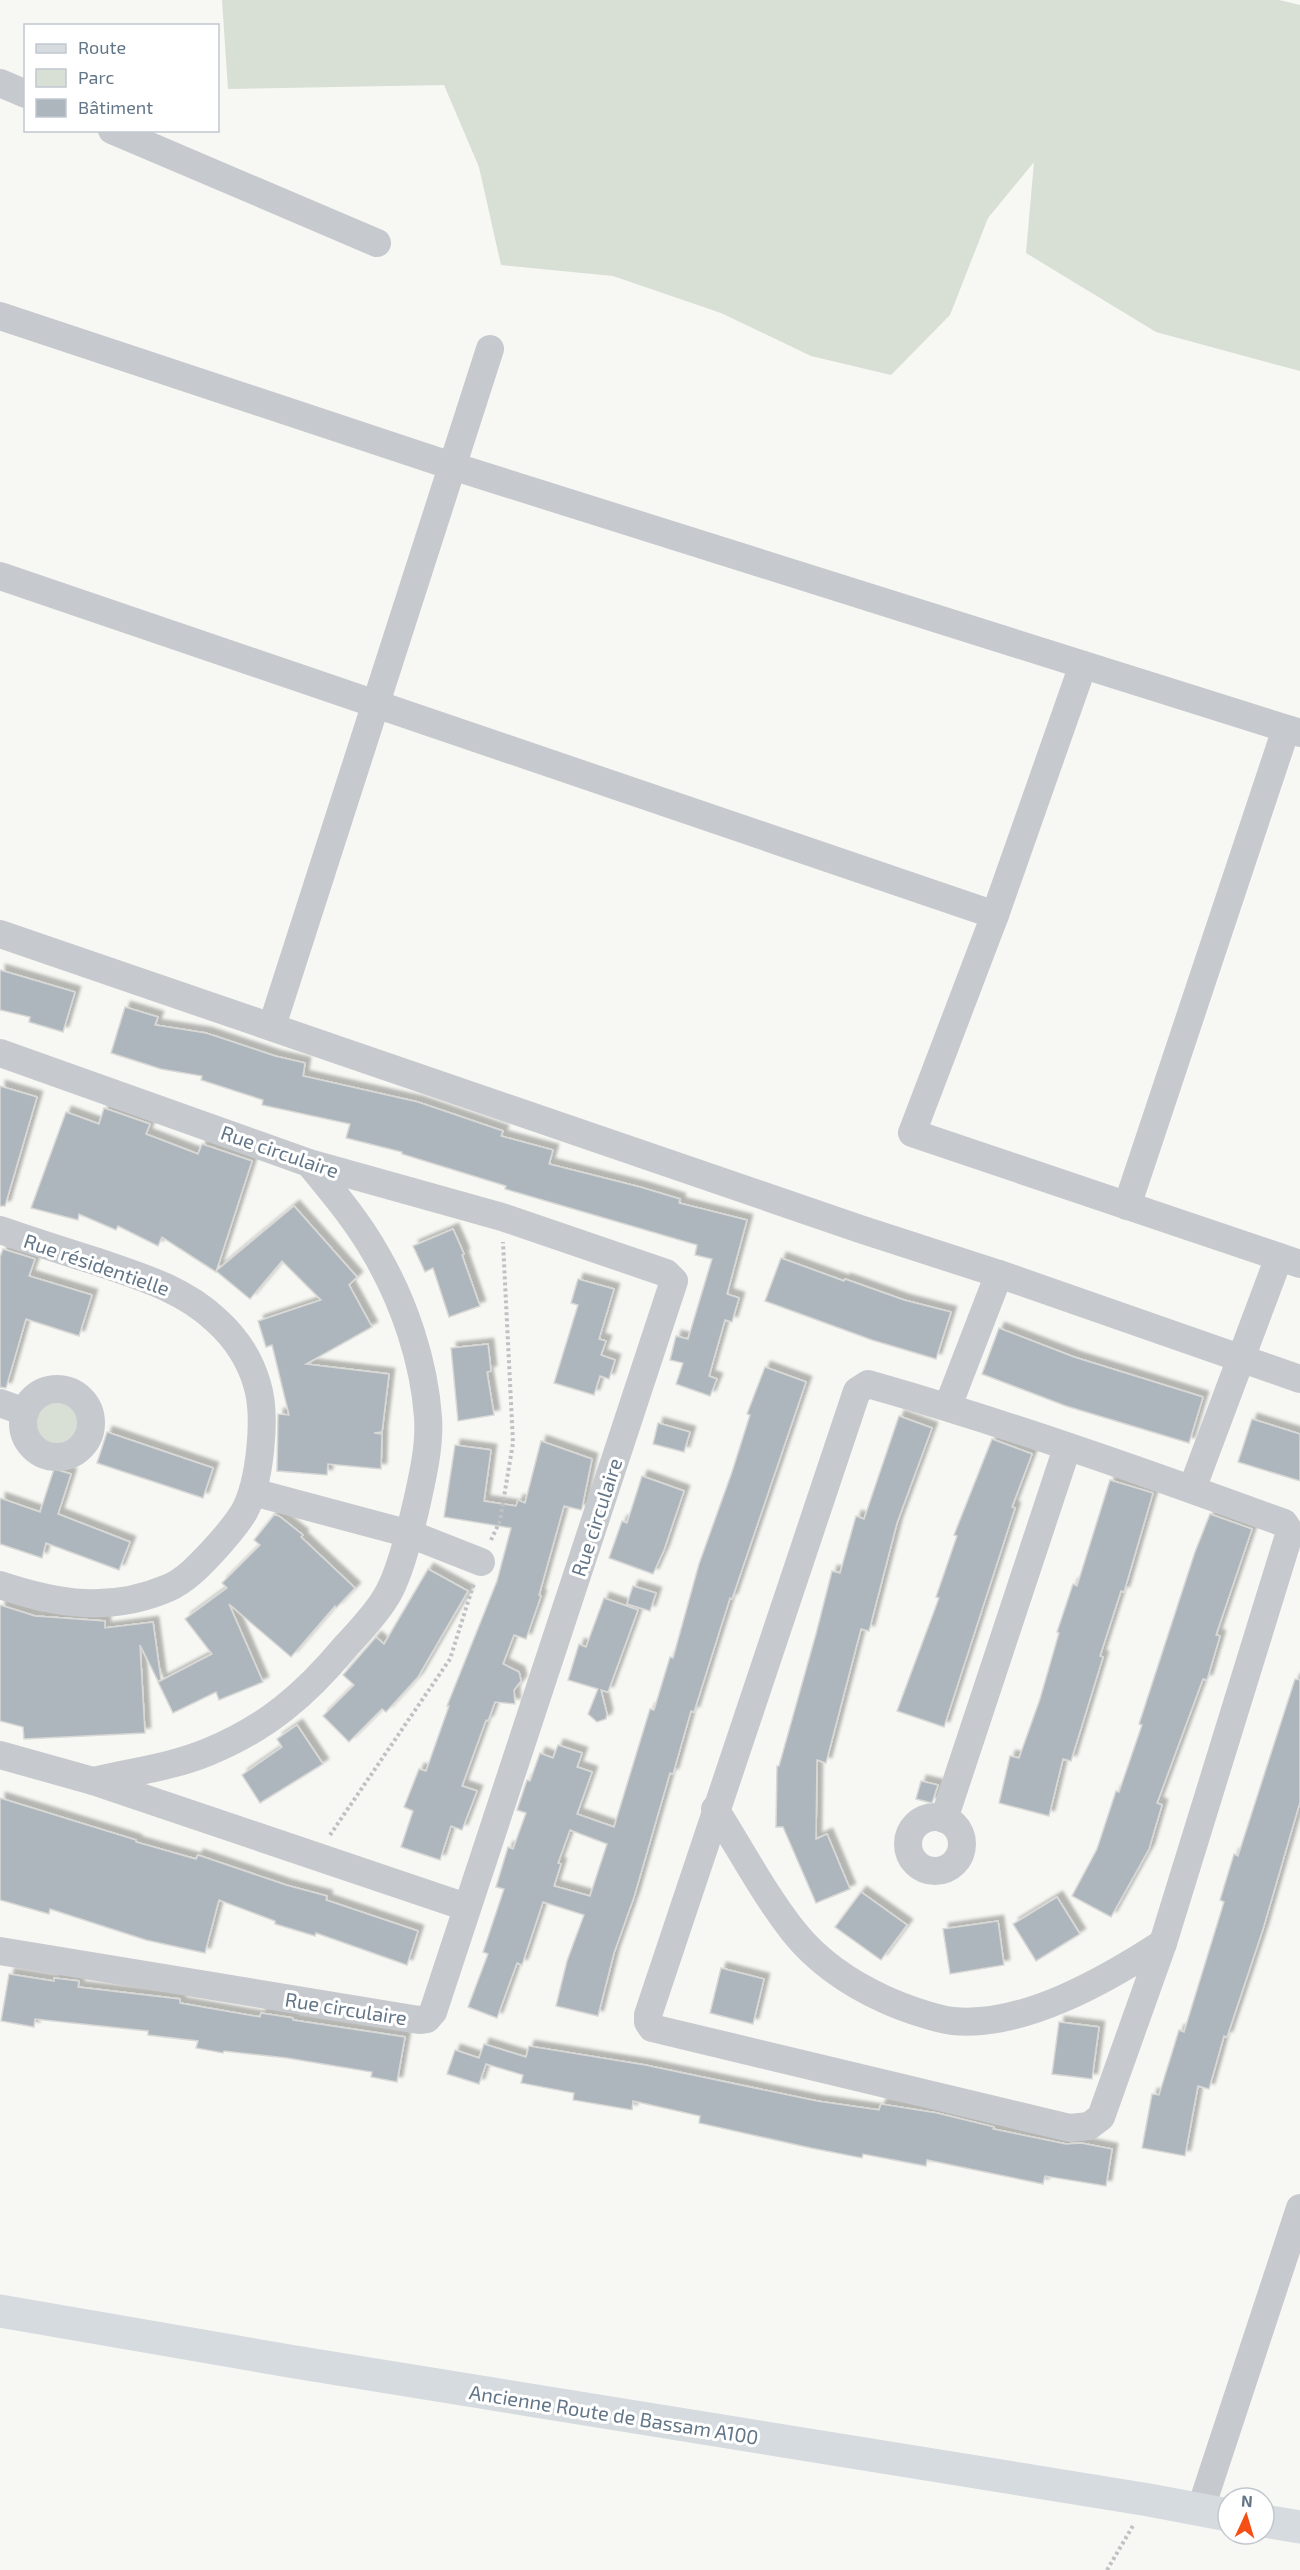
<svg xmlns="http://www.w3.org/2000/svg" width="1300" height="2570" font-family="'Exo 2',sans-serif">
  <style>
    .green { fill: #d8dfd4 }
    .building { fill: #aeb6bd; stroke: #d8d8d6; stroke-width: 1.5; fill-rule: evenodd; filter: url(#shadow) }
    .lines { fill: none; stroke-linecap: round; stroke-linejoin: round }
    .path { stroke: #bfc2c4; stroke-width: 4; stroke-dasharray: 3 3; stroke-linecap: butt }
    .minor { stroke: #c6cace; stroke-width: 28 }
    .major { stroke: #d6dbe0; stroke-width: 33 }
    .labels { text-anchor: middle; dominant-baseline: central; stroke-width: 6; stroke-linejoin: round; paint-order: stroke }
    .street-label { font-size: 20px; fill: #637688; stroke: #fff }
  </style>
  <defs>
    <filter id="shadow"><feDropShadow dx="5.5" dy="-5.5" stdDeviation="1.5" flood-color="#0004"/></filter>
  </defs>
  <rect width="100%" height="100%" fill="#f7f7f3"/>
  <g class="green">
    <polygon points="222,0 1279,0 1300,5 1300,371 1156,332 1026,253 1034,162 988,218 950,315 891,375 811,356 721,313 613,276 501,265 479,167 444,85 228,89"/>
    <circle cx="56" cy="1422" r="24"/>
  </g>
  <g class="building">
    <polygon points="0,970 75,992 63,1032 29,1022 30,1017 0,1010"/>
    <polygon points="125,1007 158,1017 155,1025 206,1033 275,1056 305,1063 303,1076 418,1102 503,1131 501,1136 553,1150 549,1164 640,1187 680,1199 679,1203 747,1220 727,1294 739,1298 732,1322 725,1320 709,1376 717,1379 710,1396 676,1384 683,1363 670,1360 676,1336 688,1339 712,1259 695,1255 697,1245 505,1189 506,1186 402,1154 402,1152 346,1138 350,1124 262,1105 263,1100 201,1080 202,1076 161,1069 111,1053"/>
    <polygon points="0,1086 37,1097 5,1206 0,1206"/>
    <polygon points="104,1108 150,1124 146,1134 198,1154 202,1144 252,1161 216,1272 162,1237 158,1246 118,1226 116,1230 79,1214 78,1220 31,1208 66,1112 99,1124"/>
    <polygon points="294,1206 357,1277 349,1285 372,1327 306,1364 389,1374 382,1432 374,1433 382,1434 381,1469 328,1464 327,1475 277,1471 278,1414 289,1415 272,1345 266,1347 258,1321 321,1300 282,1261 250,1299 216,1271"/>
    <polygon points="453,1229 464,1254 462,1255 480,1306 449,1317 433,1268 425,1272 413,1246"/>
    <polygon points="3,1249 35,1259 29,1276 92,1295 79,1336 26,1319 6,1388 0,1387 0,1257"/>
    <polygon points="781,1258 844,1281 845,1279 904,1300 951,1312 936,1359 872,1340 765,1301"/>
    <polygon points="578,1279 614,1289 599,1339 606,1341 601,1355 615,1360 609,1379 600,1376 594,1395 554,1383 578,1305 571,1303"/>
    <polygon points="999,1328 1074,1357 1203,1397 1189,1443 1066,1406 982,1374"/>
    <polygon points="488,1344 491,1371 487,1372 494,1415 458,1421 451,1348"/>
    <path d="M765 1367 806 1382 732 1599 730 1598 694 1712 691 1711 673 1774 670 1773 634 1897 614 1953 598 2016 556 2006 567 1961 584 1915 543 1902 522 1965 517 1963 497 2018 468 2007 488 1954 483 1952 504 1889 496 1887 508 1847 513 1849 526 1813 517 1810 527 1780 530 1781 540 1753 553 1758 558 1745 582 1753 577 1767 592 1772 577 1814 614 1827 650 1709 654 1710 670 1657 673 1658 699 1564 732 1472 750 1415 747 1414ZM570 1830 607 1844 590 1896 554 1886 561 1864 558 1863Z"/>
    <polygon points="899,1416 932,1428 897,1523 869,1631 861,1629 826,1763 817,1760 816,1839 827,1834 850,1889 816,1903 783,1827 776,1827 777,1766 779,1766 816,1634 832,1571 840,1573 856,1516 864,1519"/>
    <polygon points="1252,1419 1300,1434 1300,1481 1238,1462"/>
    <polygon points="658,1423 690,1432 684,1452 653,1444"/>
    <polygon points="107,1432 213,1468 203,1498 97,1463"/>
    <polygon points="992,1439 1032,1454 1012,1507 1015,1508 944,1727 897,1711 939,1598 936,1597 957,1536 954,1535"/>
    <polygon points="541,1441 592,1459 582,1508 581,1510 564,1506 539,1595 541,1596 526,1639 514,1635 503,1664 519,1672 520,1676 521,1681 514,1690 515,1704 495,1702 488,1721 486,1720 462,1786 477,1791 462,1830 451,1826 440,1860 401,1847 413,1811 404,1807 419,1769 426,1771 449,1706 447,1706 497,1581 511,1528 444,1517 455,1445 491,1450 484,1501 516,1506 518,1500 525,1503"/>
    <polygon points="54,1469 71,1474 58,1514 130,1542 119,1570 46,1543 42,1558 0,1544 0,1498 40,1512"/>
    <polygon points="642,1476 684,1491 664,1550 653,1574 609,1558 622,1521 627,1523"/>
    <polygon points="1110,1480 1153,1493 1124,1592 1121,1591 1100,1656 1103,1657 1071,1761 1063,1759 1049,1816 999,1803 1010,1756 1019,1758 1040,1699 1059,1633 1057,1632 1073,1584 1077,1586"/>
    <polygon points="1210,1514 1252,1529 1216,1635 1220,1636 1207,1680 1203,1679 1157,1803 1162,1805 1149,1849 1111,1917 1072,1896 1097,1849 1116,1791 1119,1792 1142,1725 1139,1724 1195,1552"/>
    <polygon points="274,1515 279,1516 303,1535 301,1537 355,1588 336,1608 335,1606 291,1657 229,1604 263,1682 219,1700 216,1692 173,1713 158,1682 212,1654 185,1619 227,1588 222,1583 260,1545 254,1540"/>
    <polygon points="428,1569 468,1591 418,1677 386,1712 382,1709 349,1742 323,1716 354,1685 343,1675 376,1637 384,1644"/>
    <polygon points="633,1586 656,1593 650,1611 627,1604"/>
    <polygon points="604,1598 638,1610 608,1692 601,1690 607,1714 606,1719 597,1722 588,1714 598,1689 568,1680 579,1644 586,1647"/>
    <polygon points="0,1605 35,1616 105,1621 105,1628 153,1622 161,1680 158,1681 140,1645 145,1733 24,1739 23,1727 0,1721"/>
    <polygon points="1295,1679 1300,1680 1300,1802 1263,1929 1227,2037 1224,2036 1209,2089 1198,2086 1185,2156 1142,2148 1152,2094 1159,2095 1179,2030 1184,2032 1224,1902 1220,1900 1234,1854 1238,1856"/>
    <polygon points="297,1725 323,1764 260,1803 242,1775 282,1747 277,1739"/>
    <polygon points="921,1781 938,1785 932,1803 916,1799"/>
    <polygon points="0,1798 136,1840 136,1842 196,1859 198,1855 286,1885 327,1896 326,1900 418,1931 407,1965 316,1933 315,1936 275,1924 275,1921 219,1900 205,1953 146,1940 50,1909 49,1914 0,1900"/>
    <polygon points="861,1892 907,1925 881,1960 835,1927"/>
    <polygon points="1057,1897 1080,1934 1036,1961 1013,1924"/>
    <polygon points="998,1921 1004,1965 950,1974 943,1929"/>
    <polygon points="721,1968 764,1979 753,2024 710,2013"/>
    <polygon points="9,1974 54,1981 54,1978 79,1981 78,1987 180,1999 180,2003 260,2017 261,2013 293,2018 293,2020 405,2037 397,2082 371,2077 372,2072 287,2058 224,2051 223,2053 196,2048 198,2041 148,2035 148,2031 35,2019 34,2027 1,2021"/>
    <polygon points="1059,2022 1099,2027 1092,2079 1052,2074"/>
    <polygon points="484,2044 526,2057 529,2046 645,2065 817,2101 879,2110 881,2104 937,2113 994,2127 993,2129 1066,2144 1081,2143 1112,2149 1106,2186 1045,2176 1043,2184 927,2160 926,2166 863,2154 862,2158 811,2148 699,2123 700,2116 633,2101 632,2110 573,2100 574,2093 521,2083 523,2075 486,2064 479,2084 447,2074 455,2050 479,2058"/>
  </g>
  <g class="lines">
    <g class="path">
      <polyline points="491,1540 500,1521 513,1443 503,1242"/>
      <polyline points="330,1835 450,1659 474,1583"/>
      <polyline points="1107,2570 1134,2524"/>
    </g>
    <g class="minor">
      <polyline points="0,83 26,94"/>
      <polyline points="112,130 377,243"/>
      <polyline points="0,316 452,466 1300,733"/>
      <polyline points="0,576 995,915"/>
      <polyline points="1083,665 995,915 912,1133 1300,1264"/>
      <polyline points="0,934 860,1229 999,1274 1300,1379"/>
      <polyline points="272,1026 490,349"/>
      <polyline points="0,1053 309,1163 502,1217 666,1273 674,1281 433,2012 427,2019 419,2020 0,1951"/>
      <polyline points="1127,1206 1286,729"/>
      <path d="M0 1230C32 1241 63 1251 95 1261 138 1276 182 1288 216 1320 235 1337 250 1360 257 1384 267 1416 260 1483 244 1512 235 1527 224 1539 213 1551 200 1565 185 1581 168 1588 110 1613 57 1604 0 1585"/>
      <path d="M868 1384C1009 1424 1147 1473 1284 1523L1290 1532 1163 1943 1101 2117 1089 2126 1070 2128 652 2028 648 2022V2015L857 1391Z"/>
      <circle cx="57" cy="1423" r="34"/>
      <polyline points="0,1403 25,1412"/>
      <polyline points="948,1406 999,1274"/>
      <polyline points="1192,1489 1279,1257"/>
      <polyline points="253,1492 410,1534 481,1562"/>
      <polyline points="0,1755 93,1781 466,1907"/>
      <path d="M93 1781C131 1772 172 1767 208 1752 267 1728 306 1694 346 1646 360 1631 376 1614 386 1597 400 1575 411 1528 417 1502 423 1475 430 1445 428 1417 424 1361 404 1302 376 1254 358 1222 333 1192 309 1163"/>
      <path d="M715 1809C741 1850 764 1894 794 1932 818 1962 849 1983 884 1999 901 2007 935 2019 953 2021 1023 2028 1106 1980 1163 1943"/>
      <circle cx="935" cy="1844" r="27"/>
      <polyline points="944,1819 1067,1448"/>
      <polyline points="1200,2511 1300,2208"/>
    </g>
    <g class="major">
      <polyline points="0,2311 295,2362 1149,2500 1228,2515"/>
      <polyline points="1264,2521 1300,2527"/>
    </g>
  </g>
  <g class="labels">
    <g class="street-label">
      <text transform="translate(280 1151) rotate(19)">Rue circulaire</text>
      <text transform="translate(97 1264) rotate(19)">Rue résidentielle</text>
      <text transform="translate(596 1517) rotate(-72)">Rue circulaire</text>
      <text transform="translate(346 2008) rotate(9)">Rue circulaire</text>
      <text transform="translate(614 2414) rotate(9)">Ancienne Route de Bassam A100</text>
    </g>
  </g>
  <rect x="24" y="24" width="195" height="108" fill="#ffffff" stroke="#c1c8cf" stroke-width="1.5"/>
  <rect x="36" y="44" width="30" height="9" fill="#d6dbe0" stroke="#c1c8cf" stroke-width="1.5"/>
  <text x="78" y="54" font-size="18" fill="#637688">Route</text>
  <rect x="36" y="69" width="30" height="18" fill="#d8dfd4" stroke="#c1c8cf" stroke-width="1.5"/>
  <text x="78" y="84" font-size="18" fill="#637688">Parc</text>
  <rect x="36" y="99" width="30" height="18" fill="#aeb6bd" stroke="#c1c8cf" stroke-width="1.5"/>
  <text x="78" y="114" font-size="18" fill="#637688">Bâtiment</text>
  <g transform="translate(1246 2516) rotate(4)"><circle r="28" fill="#ffffff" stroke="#c1c8cf" stroke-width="1.5"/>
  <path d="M0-4.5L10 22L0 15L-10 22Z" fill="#f54f15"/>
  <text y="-9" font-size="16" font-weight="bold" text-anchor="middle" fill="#637688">N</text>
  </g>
</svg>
